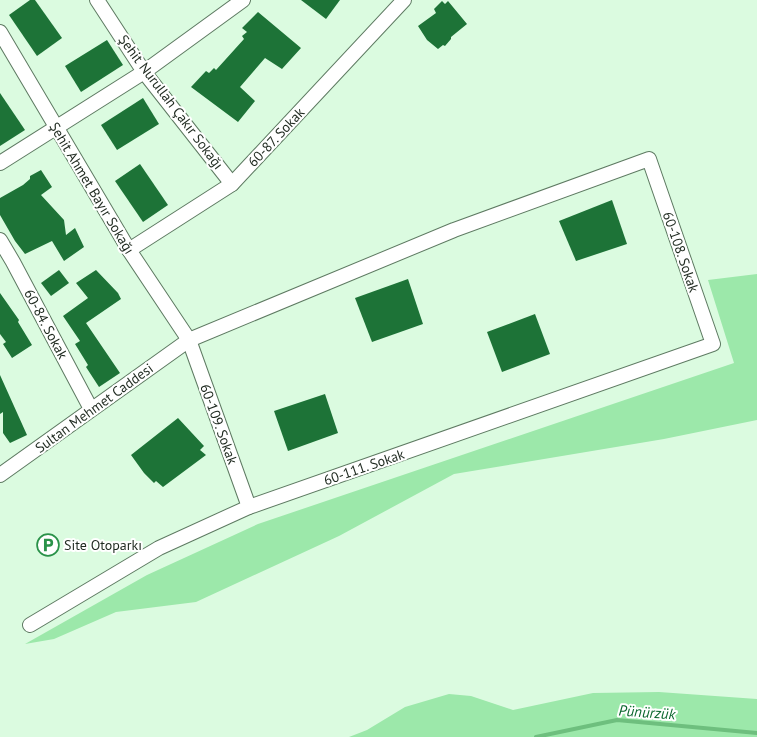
<svg xmlns="http://www.w3.org/2000/svg" width="757" height="737" font-family="'PT Sans',sans-serif">
  <style>
    .green { fill: #9ce8aa }
    .lines { fill: none; stroke-linecap: round; stroke-linejoin: round }
    .stream { stroke: #6ebf7e; stroke-width: 4 }
    .building { fill: #1d7337 }
    .street-casing { stroke: #5e7a62; stroke-width: 16 }
    .street { stroke: #fff; stroke-width: 14 }
    .labels { text-anchor: middle; dominant-baseline: central; stroke-width: 4; stroke-linejoin: round; paint-order: stroke }
    .street-label { font-size: 14px; fill: #1e291f; stroke: #fff }
    .poi-label { font-size: 14px; fill: #1e291f; stroke: #fff; text-anchor: start }
    .water-label { font-size: 15px; font-style: italic; fill: #0a672d; stroke: #fff }
  </style>
  <rect width="100%" height="100%" fill="#dbfbe0"/>
  <g class="green">
    <polygon points="757,274 757,420 664,439 454,474 339,536 196,602 116,612 54,639 25,644 147,575 258,524 734,363 708,280"/>
    <polygon points="659,692 757,699 757,737 349,737 367,730 405,707 449,694 471,696 513,710 593,693"/>
  </g>
  <g class="lines">
    <polyline class="stream" points="536,737 617,720 757,733"/>
  </g>
  <g class="building">
    <polygon points="30,0 35,0 62,38 37,56 9,15"/>
    <polygon points="301,0 340,0 326,19"/>
    <polygon points="442,1 445,4 448,1 467,24 451,37 451,39 445,46 443,45 438,49 427,40 418,26 436,13 434,9"/>
    <polygon points="258,12 301,48 282,69 265,58 240,87 255,101 238,122 191,87 206,71 209,73 214,68 216,70 244,39 242,36 247,32 242,28"/>
    <polygon points="107,40 123,65 81,92 65,66"/>
    <polygon points="0,93 25,130 0,146"/>
    <polygon points="143,98 159,124 117,150 101,125"/>
    <polygon points="140,164 168,205 143,222 115,181"/>
    <polygon points="41,170 52,187 41,195 64,220 66,235 75,228 84,247 64,261 52,241 25,254 15,241 0,215 0,198 23,185 30,179 30,176"/>
    <polygon points="612,200 627,244 576,261 559,221"/>
    <polygon points="59,270 69,283 51,296 41,283"/>
    <polygon points="96,270 118,293 121,299 86,323 120,373 99,387 86,367 88,365 75,344 80,341 63,316 88,298 76,283"/>
    <polygon points="408,279 423,324 372,342 355,298"/>
    <polygon points="0,293 19,320 18,322 32,345 12,358 3,344 6,342 0,334"/>
    <polygon points="535,314 550,354 502,372 487,332"/>
    <polygon points="0,375 27,435 10,443 3,433 3,412 0,414"/>
    <polygon points="325,394 338,433 288,451 274,411"/>
    <polygon points="178,418 204,446 200,450 206,455 163,487 156,481 154,483 144,473 131,455"/>
  </g>
  <g class="lines">
    <g class="street-casing">
      <g id="street">
        <polyline points="97,0 144,72 232,184"/>
        <polyline points="0,32 129,250 189,340 249,507"/>
        <polyline points="0,163 144,72 243,0"/>
        <polyline points="0,240 13,262 91,409"/>
        <polyline points="129,250 232,184 404,0"/>
        <polyline points="0,475 189,340 454,230 649,159 713,344 249,507 159,548 30,625"/>
      </g>
    </g>
    <use href="#street" class="street"/>
  </g>
  <defs>
    <g id="parking-ring" transform="scale(1.15)"><circle r="9.5" fill="#fff" stroke="#2a9249" stroke-width="1.5"/><path d="M-3.5-5.5H1a3.5 3.5 0 0 1 0 7H-1V5.5H-3.5ZM-1-3.4V-.6H.8a1.4 1.4 0 0 0 0-2.8Z" fill="#2a9249"/></g>
  </defs>
  <g fill-rule="evenodd">
    <use href="#parking-ring" x="48" y="545"/>
  </g>
  <g class="labels">
    <g class="street-label">
      <text transform="translate(171 102) rotate(53)">Şehit Nurullah Çakır Sokağı</text>
      <text transform="translate(276 137) rotate(-47)">60-87. Sokak</text>
      <text transform="translate(92 188) rotate(59)">Şehit Ahmet Bayır Sokağı</text>
      <text transform="translate(681 252) rotate(71)">60-108. Sokak</text>
      <text transform="translate(46 324) rotate(62)">60-84. Sokak</text>
      <text transform="translate(94 408) rotate(-36)">Sultan Mehmet Caddesi</text>
      <text transform="translate(219 424) rotate(70)">60-109. Sokak</text>
      <text transform="translate(364 467) rotate(-19)">60-111. Sokak</text>
    </g>
    <g class="poi-label">
      <text x="64" y="545">Site Otoparkı</text>
    </g>
    <g class="water-label">
      <text transform="translate(647 712) rotate(4)">Pünürzük</text>
    </g>
  </g>
</svg>
